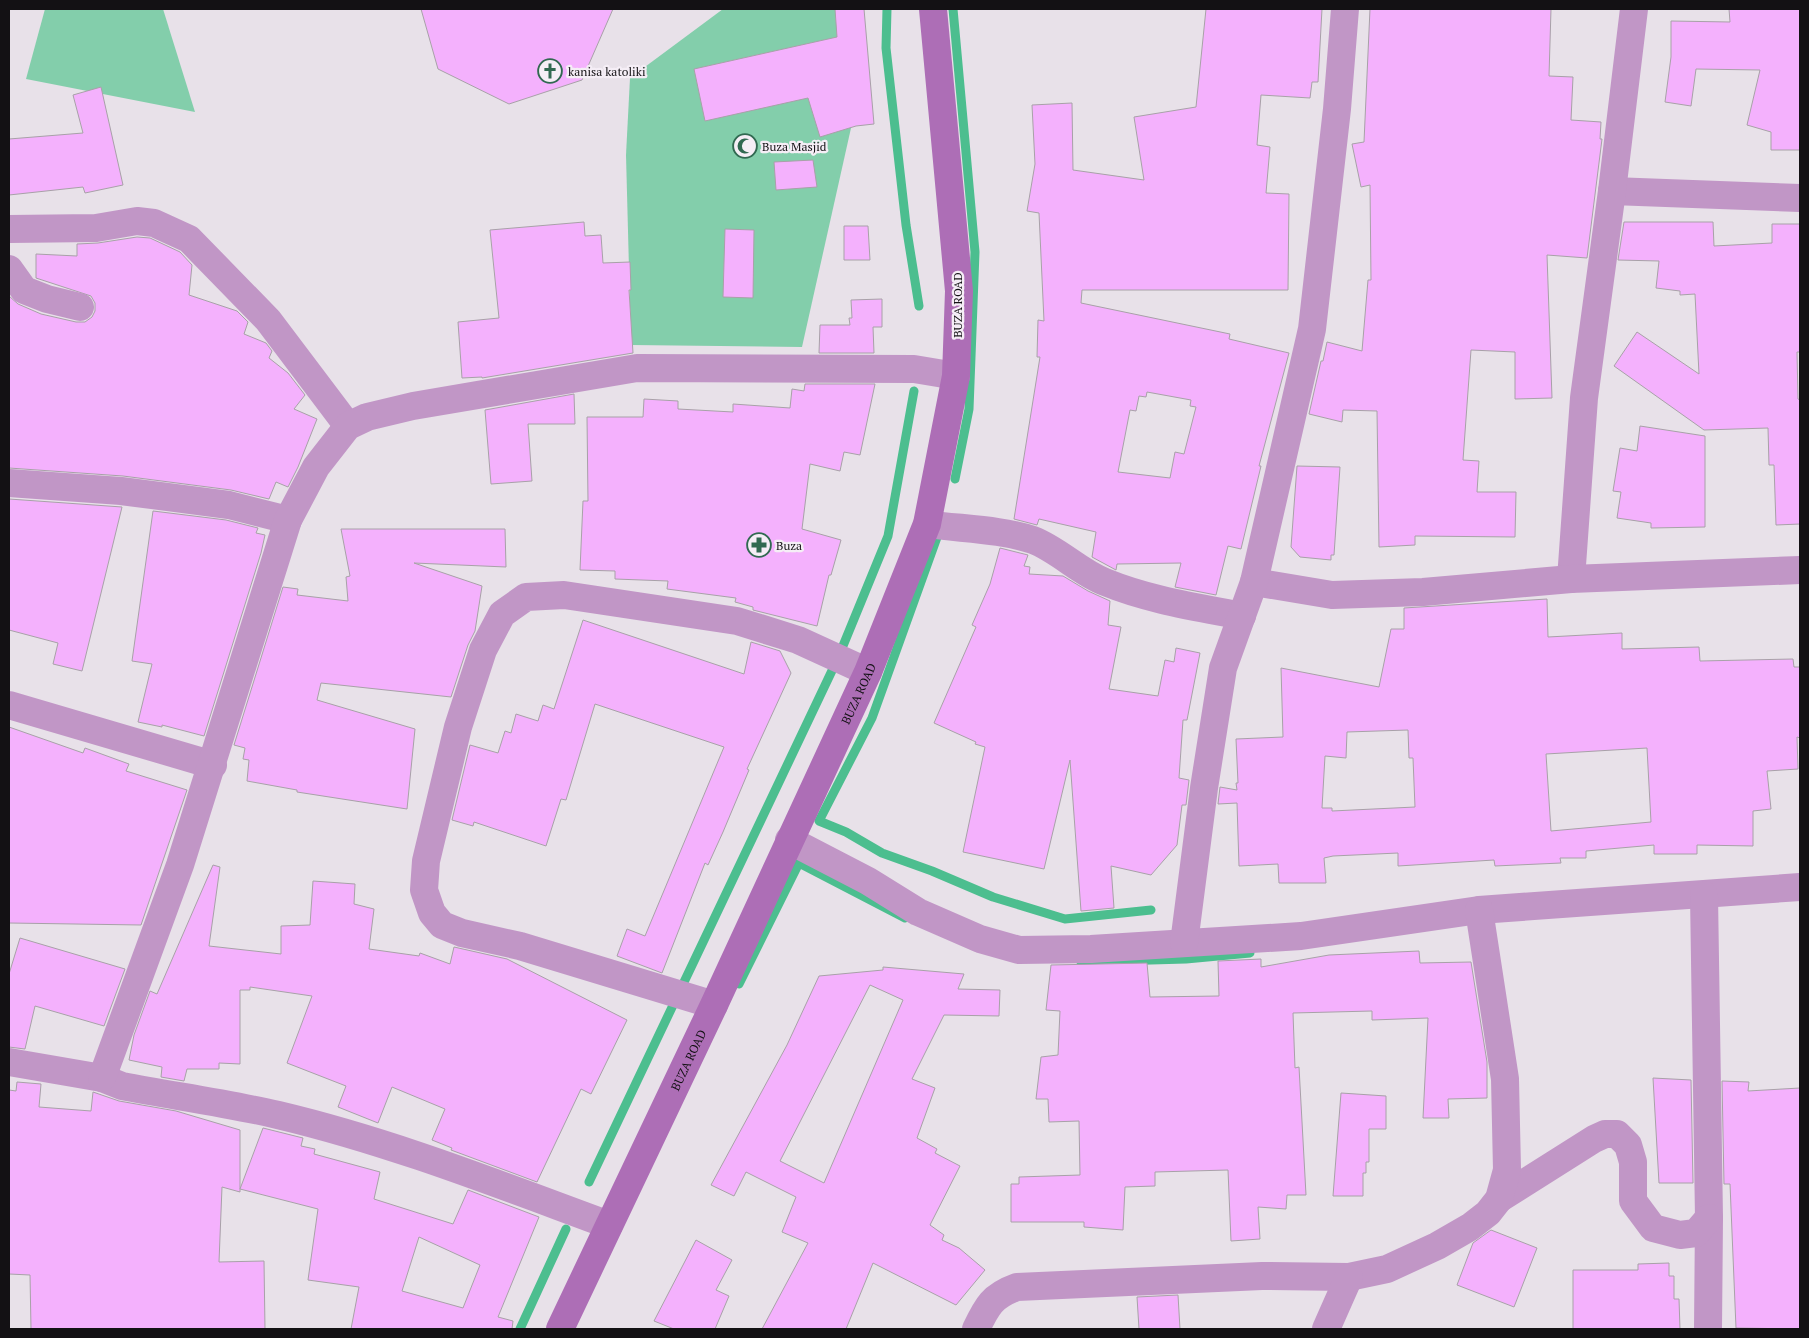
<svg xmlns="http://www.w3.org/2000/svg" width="1809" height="1338" font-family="'PT Serif',serif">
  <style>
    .green { fill: #83ceab }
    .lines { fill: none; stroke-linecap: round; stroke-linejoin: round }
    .stream { stroke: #4cbe8f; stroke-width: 9 }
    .building { fill: #f4b1fd; stroke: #a8a1a8; fill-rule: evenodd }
    .minor { stroke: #c196c6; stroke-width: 28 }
    .secondary { stroke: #ad6eb6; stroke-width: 28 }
    .labels { text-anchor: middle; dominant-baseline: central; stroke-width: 4.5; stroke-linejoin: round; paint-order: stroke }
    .poi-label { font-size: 12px; fill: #131114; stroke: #f5eef6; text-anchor: start }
    .street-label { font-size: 12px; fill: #131114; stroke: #f5eef6 }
  </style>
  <rect width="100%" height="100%" fill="#e8e1e9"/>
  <g class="green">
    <polygon points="45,9 163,9 195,112 26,79"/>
    <polygon points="723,9 852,9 858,15 851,128 802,347 631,345 626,155 630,78"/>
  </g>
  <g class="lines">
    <g class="stream">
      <polyline points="887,9 886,48 906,225 919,306"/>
      <polyline points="953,9 975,252 969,409 955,479"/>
      <polyline points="940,529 872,718 819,821 846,832 882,853 932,871 993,897 1065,919 1151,910"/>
      <polyline points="1081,962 1186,959 1250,953"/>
      <polyline points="739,984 799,863 905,918"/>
      <polyline points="589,1182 838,658 888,536 914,391"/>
      <polyline points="520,1329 566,1229"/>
    </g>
  </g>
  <g class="building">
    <polygon points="421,9 613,9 582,80 509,104 438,69"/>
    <polygon points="835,9 864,9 874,124 856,126 820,137 808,98 705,121 694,69 837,37"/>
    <path d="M1206 9H1322L1318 82H1312L1310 98 1261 95 1257 145 1270 147 1266 193 1289 194 1288 290H1082L1081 303 1230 334 1229 339 1289 353 1259 466H1261L1241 549 1228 546 1216 595 1175 587 1181 563 1117 564 1116 570 1092 557 1096 532 1039 519 1037 525 1014 519 1040 357H1037L1038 320 1044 321 1039 213 1027 211 1035 164 1032 105 1072 103 1073 170 1144 180 1134 117 1196 107ZM1147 392 1191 400 1190 406 1196 407 1184 454 1175 452 1170 478 1118 472 1130 410 1136 411 1139 396 1146 397Z"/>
    <polygon points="1370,9 1551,9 1549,76 1573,77 1571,120 1601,122 1600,139 1602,139 1587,258 1547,255 1552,398 1515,399 1515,352 1471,350 1463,460 1479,461 1477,492 1516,492 1515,537 1415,536 1415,545 1379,547 1377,411 1343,410 1342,422 1309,414 1321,361 1323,361 1327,342 1362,351 1368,280 1371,280 1370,185 1361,187 1352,144 1364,142"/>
    <polygon points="1729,9 1800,9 1800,150 1771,150 1771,132 1747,125 1760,70 1696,69 1691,106 1665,102 1671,57 1671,21 1730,22"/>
    <polygon points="101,87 123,185 85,193 83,187 9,195 9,139 83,133 73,95"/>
    <polygon points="813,160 817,187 776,190 774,162"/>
    <polygon points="584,222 585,236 601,235 603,263 630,262 631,290 629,290 633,353 482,378 482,377 462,378 458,322 499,318 490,230"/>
    <polygon points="1624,222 1713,222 1714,246 1772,243 1772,224 1800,224 1800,352 1797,352 1798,399 1800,400 1800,524 1776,525 1774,465 1769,465 1768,428 1704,430 1614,366 1637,332 1699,374 1695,294 1680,295 1680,291 1656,288 1659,261 1618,260"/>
    <polygon points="844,226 868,226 870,260 844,260"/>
    <polygon points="725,229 754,230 753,298 723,297"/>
    <polygon points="137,237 150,238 180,252 192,265 189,295 237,311 248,322 244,334 266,343 272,351 269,358 288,373 305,395 294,409 317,419 298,467 288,487 276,482 269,499 231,490 123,476 9,468 9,296 18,304 41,314 76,322 85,322 92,317 95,311 95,303 91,296 36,278 36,254 77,256 77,244 98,243"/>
    <polygon points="882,299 882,327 873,327 874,353 819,353 820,325 850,325 849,318 852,318 851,300"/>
    <polygon points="805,384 875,384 860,455 844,452 840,471 810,464 802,529 841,540 831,575 829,575 817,626 753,610 753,607 735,602 736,598 667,589 668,581 615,579 615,571 580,570 583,501 588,501 587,417 643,417 644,399 678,401 678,409 733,412 733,404 790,408 792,389 804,391"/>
    <polygon points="574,394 575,424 528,424 532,481 491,484 485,410"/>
    <polygon points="1640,426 1705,436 1705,527 1651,528 1651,523 1617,518 1621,492 1613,491 1620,448 1637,451"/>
    <polygon points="1297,466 1340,467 1334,555 1331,555 1331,560 1300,557 1291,547"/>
    <polygon points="9,499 122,507 82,671 53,664 58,643 9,630"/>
    <polygon points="153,511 226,520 258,528 256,533 265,535 261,553 204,736 162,725 162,727 138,722 152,664 132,661"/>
    <polygon points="341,529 505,529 506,567 414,563 482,586 475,631 468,645 451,697 321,683 317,700 415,729 407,809 297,792 297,790 247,781 249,760 243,759 245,748 234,745 283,587 298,589 297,595 348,601 346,577 350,576"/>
    <polygon points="1000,548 1028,555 1024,566 1030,567 1029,574 1063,576 1088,591 1110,601 1108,625 1121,627 1109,689 1158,696 1165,660 1174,662 1176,648 1200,653 1187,720 1183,720 1179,778 1189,780 1186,805 1182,805 1177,845 1151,875 1111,866 1114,908 1081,911 1070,760 1044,869 963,852 985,747 975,744 976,742 934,723 976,627 972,625 990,584"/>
    <path d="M1547 599 1548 637 1622 633V649L1699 647 1700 661 1793 659 1794 667H1800V738L1797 737 1798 769 1767 771 1771 809 1753 811V846L1697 845V854H1654V845L1586 851V858H1560L1561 863 1495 866 1494 860 1398 866V853L1333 856 1324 858 1326 883H1279L1278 864 1239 866 1237 803 1218 804 1220 787 1237 790 1236 783H1238L1236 739 1283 737 1281 668 1379 687 1391 629H1404V608ZM1408 730 1409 758H1413L1415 807 1332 811V808H1322L1325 756 1346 758 1347 732ZM1647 748 1651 822 1551 831 1546 754Z"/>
    <polygon points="583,620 744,674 751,642 780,651 791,673 747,769 749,770 723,832 708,865 705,863 662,973 617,956 627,929 645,936 724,747 595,704 566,800 561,799 546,846 474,822 473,826 452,820 470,745 498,753 505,731 511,733 516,714 538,721 543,705 554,709"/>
    <polygon points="9,727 83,753 85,748 129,764 126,771 187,790 141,925 9,923"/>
    <polygon points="213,865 220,867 209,946 281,954 281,926 310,925 313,881 355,884 354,904 374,909 369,949 419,956 420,953 450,964 454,947 507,959 627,1020 591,1094 581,1089 537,1182 451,1150 452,1148 432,1140 445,1109 392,1087 378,1123 338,1107 346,1086 287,1063 312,996 250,987 250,990 240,990 240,1064 219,1063 219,1069 187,1069 184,1081 161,1077 162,1067 129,1060 134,1035 150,991 157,994"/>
    <polygon points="20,938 125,969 104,1026 35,1006 25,1049 9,1047 9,974"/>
    <polygon points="1419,951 1420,963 1471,962 1487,1062 1487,1098 1448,1099 1449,1118 1423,1118 1428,1018 1372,1020 1372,1011 1293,1013 1295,1068 1299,1067 1306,1195 1287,1195 1286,1209 1258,1207 1260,1239 1231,1241 1228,1170 1155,1172 1155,1186 1125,1187 1123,1230 1084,1227 1084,1222 1011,1222 1011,1184 1019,1184 1019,1177 1080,1175 1079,1121 1049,1122 1048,1099 1036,1099 1041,1057 1058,1055 1060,1011 1046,1010 1051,965 1147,963 1150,997 1219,996 1218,961 1261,959 1261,967 1329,955"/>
    <path d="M883 967 964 974 958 989 1000 990 999 1016 944 1015 912 1079 935 1088 917 1138 937 1149 935 1153 960 1166 930 1225 944 1235 942 1240 959 1248 985 1270 956 1305 873 1263 846 1329H762L808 1243 782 1232 796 1197 746 1172 734 1196 711 1185 787 1045 819 976 883 970ZM870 985 903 1000 824 1183 780 1161Z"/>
    <polygon points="1653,1078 1691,1080 1693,1183 1659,1183"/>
    <polygon points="1722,1081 1749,1082 1748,1091 1800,1088 1800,1329 1736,1328 1730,1184 1724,1184"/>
    <polygon points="17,1082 41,1084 39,1107 91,1111 93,1092 119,1101 176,1111 240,1130 240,1192 222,1187 219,1262 264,1261 265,1329 31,1329 30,1275 9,1274 9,1090 16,1091"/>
    <polygon points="1341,1093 1386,1096 1386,1129 1369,1129 1369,1162 1366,1162 1366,1173 1363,1173 1363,1196 1333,1196"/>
    <path d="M263 1128 303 1138 301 1146 315 1149 314 1154 380 1172 374 1199 453 1224 468 1190 539 1217 498 1317 513 1321 512 1329H351L359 1287 308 1280 318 1209 240 1189ZM419 1237 480 1265 463 1308 402 1291Z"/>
    <polygon points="1491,1230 1537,1248 1514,1307 1457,1285 1473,1243"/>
    <polygon points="696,1240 732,1260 716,1290 729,1296 715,1329 674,1329 654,1321"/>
    <polygon points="1669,1263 1669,1276 1674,1276 1674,1299 1679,1299 1680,1329 1573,1329 1573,1270 1638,1270 1638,1264"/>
    <polygon points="1178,1295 1180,1329 1139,1329 1137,1297"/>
  </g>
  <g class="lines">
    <g class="minor">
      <polyline points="1612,191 1800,198"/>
      <polyline points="9,229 96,228 137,221 154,223 189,239 268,320 348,426"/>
      <polyline points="9,269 24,290 47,299 80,307"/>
      <polyline points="9,483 121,491 229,505 288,520"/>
      <path d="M927 524C961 529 1000 529 1033 540 1059 550 1079 572 1105 582 1149 600 1196 607 1242 616"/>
      <polyline points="1571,579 1584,398 1612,191 1634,9"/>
      <polyline points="1254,582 1332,595 1423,592 1571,579 1800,570"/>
      <polyline points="9,705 213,765"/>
      <polyline points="789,840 868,881 918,912 980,939 1019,950 1091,949 1301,936 1479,910 1800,887"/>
      <polyline points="1704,895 1709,1218 1708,1329"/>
      <polyline points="1184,943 1204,788 1223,668 1254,582 1312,329 1337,109 1345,9"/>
      <polyline points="714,1005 520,946 462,933 442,925 432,913 424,890 426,861 458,727 483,650 502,614 526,597 564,595 737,621 798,640 868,672"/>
      <path d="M9 1062 102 1078 122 1086C174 1096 227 1103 278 1115 392 1142 500 1185 609 1225"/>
      <polyline points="102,1078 180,865 288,520 316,467 348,426 367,417 413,406 637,368 914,369 956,376"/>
      <polyline points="1499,1199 1594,1139 1605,1134 1617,1134 1628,1145 1633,1162 1633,1201 1653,1228 1680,1235 1696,1233 1709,1218"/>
      <path d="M976 1329C987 1306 992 1296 1017 1287L1262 1276 1349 1277 1387 1269 1437 1246 1470 1227 1488 1213 1499 1199 1507 1170 1505 1079 1479 910"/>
      <polyline points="1326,1329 1349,1277"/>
    </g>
    <path class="secondary" id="s1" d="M560 1329 714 1005 868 672 927 524 956 376 959 291 933 9"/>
  </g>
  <defs>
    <g id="church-ring" transform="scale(1.25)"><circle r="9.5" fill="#f5eef6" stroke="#316951" stroke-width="1.5"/><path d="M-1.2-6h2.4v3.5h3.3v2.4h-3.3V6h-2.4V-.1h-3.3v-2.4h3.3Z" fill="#316951"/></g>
    <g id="mosque-ring" transform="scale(1.25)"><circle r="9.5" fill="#f5eef6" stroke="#316951" stroke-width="1.5"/><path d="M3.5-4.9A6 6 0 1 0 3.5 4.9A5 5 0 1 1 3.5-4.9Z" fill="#316951"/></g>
    <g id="pharmacy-ring" transform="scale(1.25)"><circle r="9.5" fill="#f5eef6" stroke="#316951" stroke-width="1.5"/><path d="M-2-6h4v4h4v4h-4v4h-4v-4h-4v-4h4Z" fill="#316951"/></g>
  </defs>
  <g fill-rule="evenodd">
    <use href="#church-ring" x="550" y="71"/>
    <use href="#mosque-ring" x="745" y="146"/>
    <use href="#pharmacy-ring" x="759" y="545"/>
  </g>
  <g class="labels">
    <g class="poi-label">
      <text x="568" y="71">kanisa katoliki</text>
      <text x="762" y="146">Buza Masjid</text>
      <text x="776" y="545">Buza</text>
    </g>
    <g class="street-label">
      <text transform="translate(957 305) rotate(-90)">BUZA ROAD</text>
      <text stroke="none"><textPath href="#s1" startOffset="702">BUZA ROAD</textPath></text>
      <text stroke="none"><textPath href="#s1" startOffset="298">BUZA ROAD</textPath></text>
    </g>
  </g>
  <rect width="1809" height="1338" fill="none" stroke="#131114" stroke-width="20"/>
</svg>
